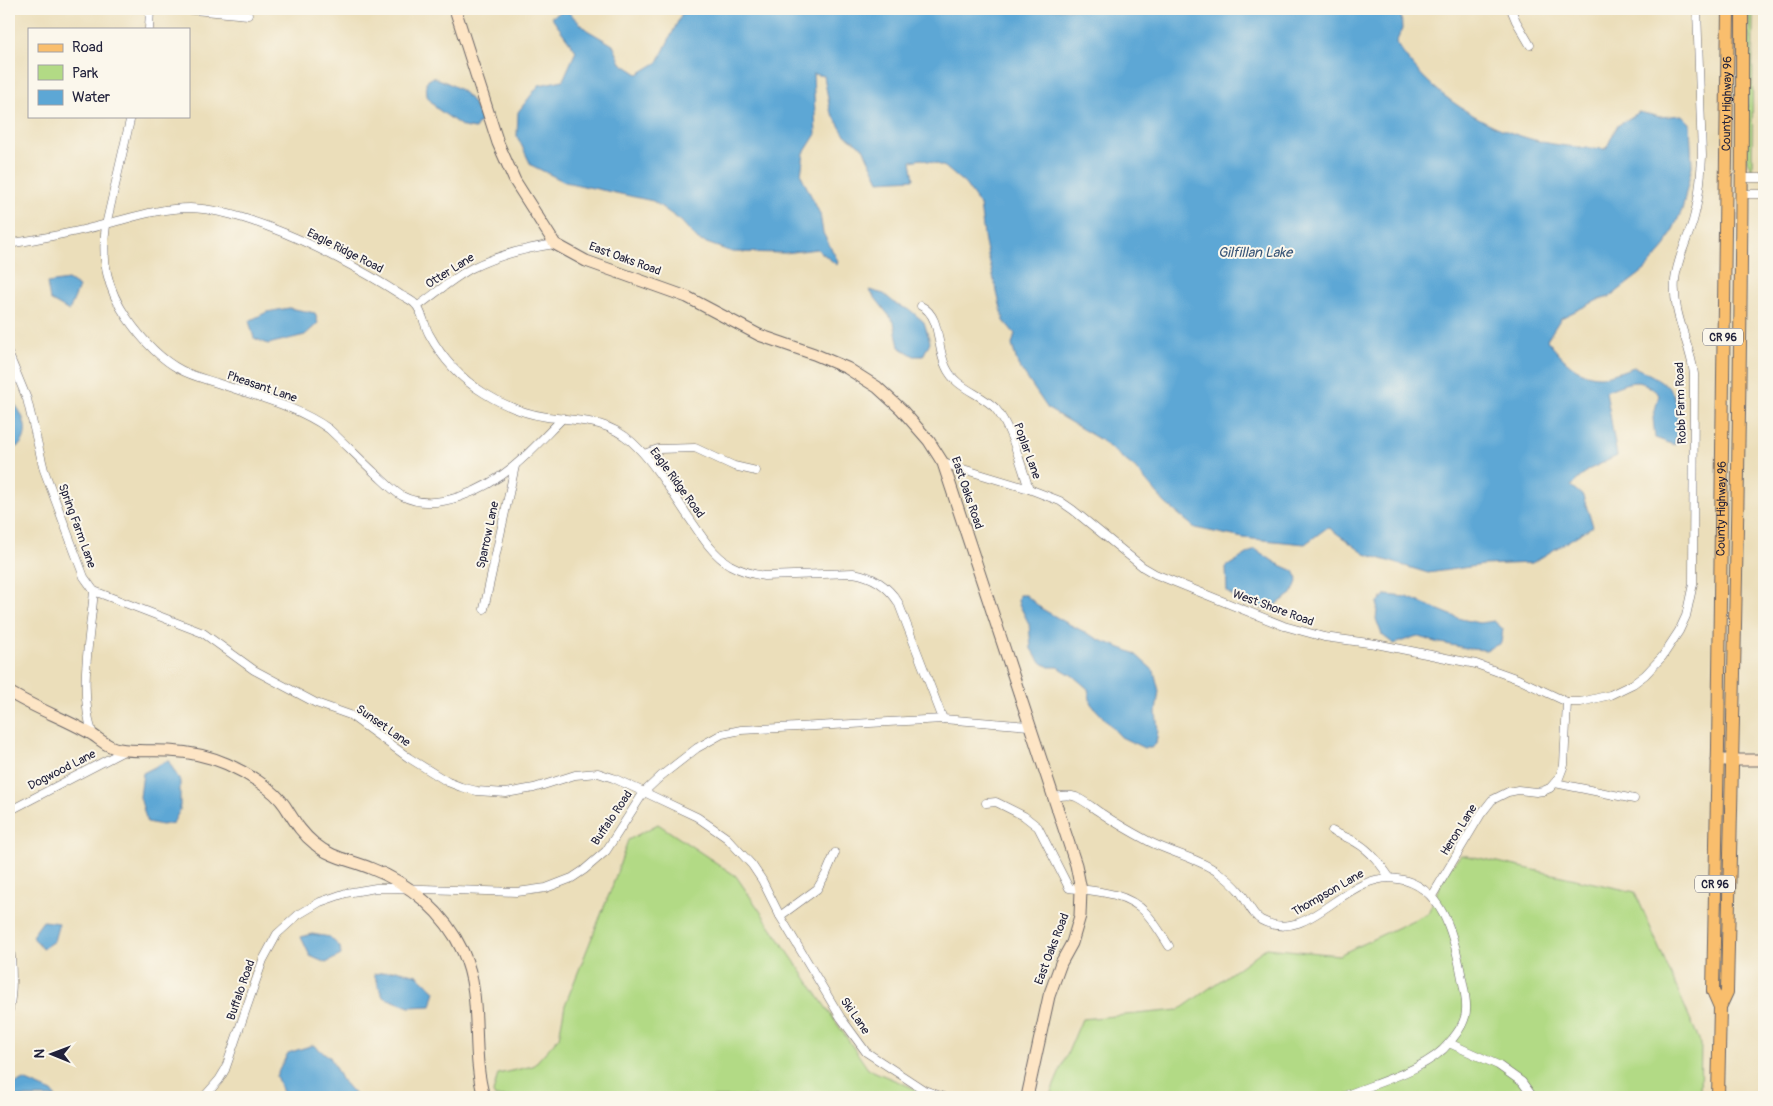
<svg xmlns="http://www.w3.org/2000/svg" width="1773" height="1106" font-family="Pangolin,sans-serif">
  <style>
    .green { fill: #b2da85; stroke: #6a7e60 }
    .water { fill: #5da7d5; stroke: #406488 }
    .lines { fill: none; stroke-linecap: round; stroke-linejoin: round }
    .street-casing { stroke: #686467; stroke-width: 9 }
    .secondary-casing { stroke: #686467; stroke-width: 13 }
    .primary-casing { stroke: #686467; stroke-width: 14 }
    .street { stroke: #fff; stroke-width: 8 }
    .secondary { stroke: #fde5c5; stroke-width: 11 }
    .primary { stroke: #f9be6d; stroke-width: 12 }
    .labels { text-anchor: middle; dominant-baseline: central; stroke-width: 4; stroke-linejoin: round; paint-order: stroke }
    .shield { fill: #fbf7ec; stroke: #636270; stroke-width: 1 }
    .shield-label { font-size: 11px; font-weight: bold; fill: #22223b }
    .street-label { font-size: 12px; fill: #22223b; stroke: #fbf7ec }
    .water-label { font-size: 14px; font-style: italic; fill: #3a5779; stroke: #fbf7ec }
  </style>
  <rect width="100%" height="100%" fill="#fbf7ec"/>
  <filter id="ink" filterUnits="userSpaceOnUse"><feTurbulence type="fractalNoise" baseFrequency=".02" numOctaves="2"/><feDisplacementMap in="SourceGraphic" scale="10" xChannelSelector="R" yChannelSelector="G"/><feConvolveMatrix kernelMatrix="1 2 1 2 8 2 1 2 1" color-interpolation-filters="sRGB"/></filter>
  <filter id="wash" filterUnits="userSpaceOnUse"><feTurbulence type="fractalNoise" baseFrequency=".0096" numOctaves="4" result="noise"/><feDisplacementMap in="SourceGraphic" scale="20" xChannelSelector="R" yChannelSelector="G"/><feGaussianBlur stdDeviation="1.12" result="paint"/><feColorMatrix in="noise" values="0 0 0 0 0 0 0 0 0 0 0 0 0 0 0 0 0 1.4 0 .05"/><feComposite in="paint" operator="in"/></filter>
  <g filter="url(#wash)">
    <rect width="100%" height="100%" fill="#ebdeba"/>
    <g class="green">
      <polygon points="1749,9 1753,9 1752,170 1747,161"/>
      <polygon points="658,824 736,876 868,1069 935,1097 495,1097 493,1093 498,1074 533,1066 559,1037 565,1005 612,887 628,840"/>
      <polygon points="1461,855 1479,858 1635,892 1701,1044 1700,1097 1049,1097 1082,1019 1179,1010 1266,948 1339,955 1428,913 1445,874"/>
    </g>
    <g class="water">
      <path d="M684 9H1401L1402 29 1396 43C1431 97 1490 133 1553 144 1570 147 1588 148 1606 149L1617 126 1639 112 1660 117 1682 115 1690 123 1692 166 1682 210 1665 247 1645 270 1610 297 1598 300 1561 318 1547 340C1561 357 1576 376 1600 376 1611 376 1624 370 1634 367 1682 388 1679 397 1675 445L1655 438 1653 418 1659 395C1640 375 1630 382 1606 391L1617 456 1588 470 1571 486 1583 496 1593 526 1532 563 1483 565 1428 573 1365 554 1328 527 1305 544 1243 538 1195 528 1165 503 1135 468 1099 439 1048 409 1018 365 1012 345 1015 334 1004 321 985 243 980 205 965 184 945 167 922 159 911 161 914 179 879 181 863 148 844 134 830 110 824 76 813 74 816 134 804 153 801 175 820 214 823 233 838 261 837 265 817 249 785 253 732 252 698 240 681 221 653 201 565 182 531 165 517 136 518 112 539 85 563 80 576 51 551 17 566 10 587 30 613 45 621 63 638 74 658 62Z"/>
      <path d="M433 77C459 87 471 93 481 120L475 129 463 127 436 108 427 96 426 82Z"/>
      <polygon points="68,280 79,287 69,311 50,300 47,283"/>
      <polygon points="869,290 884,294 897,305 910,310 924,322 930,342 923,356 914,356 899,347 894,322"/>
      <polygon points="289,308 315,313 318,323 305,335 268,344 254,338 249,321 267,312"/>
      <path d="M14 403C22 413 30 429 22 442 20 446 12 449 9 452V404Z"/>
      <polygon points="1255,549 1276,563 1294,571 1298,579 1292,594 1268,610 1244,604 1227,592 1226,567"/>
      <polygon points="1019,595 1026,595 1042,609 1067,623 1100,640 1134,653 1154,671 1159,691 1156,712 1158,730 1156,744 1151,748 1144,748 1121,737 1091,704 1088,689 1073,676 1058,667 1049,667 1042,663 1035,655 1031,649 1029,624 1019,604 1018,600"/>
      <polygon points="1385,595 1407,597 1461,619 1479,623 1494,621 1503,629 1501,643 1486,650 1471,649 1435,642 1417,636 1394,644 1382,635 1376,619 1378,602"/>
      <polygon points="168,760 180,781 180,810 173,823 162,825 147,822 140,797 143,773"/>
      <polygon points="43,921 59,923 54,941 42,949 32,936"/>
      <polygon points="312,934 330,937 340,947 341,955 326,963 310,956 301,937"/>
      <polygon points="396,970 417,975 435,991 431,1006 409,1007 383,997 374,974"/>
      <polygon points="313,1045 330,1057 341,1079 357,1097 285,1097 276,1076 288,1053"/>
      <polygon points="24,1080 52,1092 56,1097 9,1097 9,1086"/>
    </g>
  </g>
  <g filter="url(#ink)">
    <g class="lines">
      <g class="street-casing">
        <g id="street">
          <polyline points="183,9 248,15"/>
          <polyline points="1511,9 1516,21 1530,45"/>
          <polyline points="149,29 150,9"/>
          <path d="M131 116 106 225C101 260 107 289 127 318 141 338 160 359 181 370 192 376 205 379 217 383 255 396 297 406 329 429 345 444 360 459 376 474 384 481 392 490 402 496 437 514 486 489 514 466 531 452 547 434 563 418"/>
          <polyline points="1742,178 1764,178"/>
          <polyline points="1742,194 1764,194"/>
          <path d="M9 244C41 238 75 233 106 224 134 217 161 208 190 208 234 209 300 238 339 259 360 270 381 282 401 295 406 298 413 301 416 305 422 311 425 327 429 334 442 358 461 379 484 393 503 405 525 414 547 417 579 421 606 419 632 442 656 464 675 498 694 525 704 540 714 555 730 565 741 571 752 574 764 576L853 573C873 576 887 585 898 602L943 719"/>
          <path d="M418 306C435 294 453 278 472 268 498 255 527 248 555 244"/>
          <path d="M921 306C942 316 936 348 946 367 955 388 980 393 995 408 1011 426 1021 465 1029 489"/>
          <path d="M9 355 27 399 44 470 84 577 94 591C90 636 78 693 93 735"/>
          <polyline points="644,454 658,449 695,448 734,466 756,471"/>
          <path d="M943 463 1029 489 1060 501 1073 510 1143 567 1155 574 1284 626 1324 637 1376 644 1476 664 1518 679 1567 702H1581L1610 695 1633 684 1645 675 1662 657 1679 631 1686 616 1693 584 1694 374C1690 342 1672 314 1675 280 1677 259 1687 241 1693 221 1699 200 1701 178 1702 156L1697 9"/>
          <polyline points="94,591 203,633 254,670 316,703 350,715 409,758 448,782 461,787 477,791 506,793 534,788 575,775 598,773 613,778 644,792 697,817 727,838 752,865 762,880 780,916 841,1018 866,1052 924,1090 943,1097"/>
          <polyline points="484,609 515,466"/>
          <polyline points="1555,783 1634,799"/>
          <path d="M1054 797C1061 796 1068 794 1076 797 1085 801 1093 808 1101 813 1117 824 1133 833 1150 842 1172 853 1198 858 1219 873 1227 878 1235 886 1241 893 1247 901 1252 915 1261 920 1311 947 1344 870 1398 879 1442 885 1454 936 1461 973 1463 985 1467 998 1466 1010 1466 1021 1456 1035 1449 1043 1428 1070 1374 1083 1342 1097"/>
          <path d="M986 803 996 802 1024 816 1038 827 1069 888C1095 891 1127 892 1146 913 1155 923 1162 935 1169 946"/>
          <polyline points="9,811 124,751"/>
          <path d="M1332 831C1340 835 1350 838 1357 843 1371 851 1381 865 1390 878"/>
          <polyline points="1432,896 1481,814 1492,800 1508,792 1518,790 1536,792 1543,791 1550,788 1559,778 1564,765 1567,702"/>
          <polyline points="780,916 817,889 826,874 835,853"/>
          <path d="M9 938C12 961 14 987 9 1010"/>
          <polyline points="1449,1043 1498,1065 1522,1082 1533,1097"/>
          <polyline points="204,1097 219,1080 225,1070 263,960 277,934 298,915 320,902 346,893 376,888 393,888 517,892 546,888 572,878 584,870 606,851 644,792 661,776 697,748 722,734 741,730 943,719 1029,726"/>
        </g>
      </g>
      <g class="secondary-casing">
        <g id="secondary">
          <polyline points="455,9 498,143 515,181 555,244 586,261 687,297 759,335 814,354 847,368 877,387 901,409 929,441 943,463 1076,865 1081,890 1080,916 1072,943 1061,963 1049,996 1027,1097"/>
          <path d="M9 692C36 709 66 719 93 735 102 741 108 747 119 749 135 752 152 750 169 751 189 752 209 756 227 764 245 772 274 789 285 806 294 820 301 833 315 844 331 858 351 860 370 868 410 883 445 913 463 952 484 998 470 1050 484 1097"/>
          <polyline points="1717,760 1764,760"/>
        </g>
      </g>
      <g class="primary-casing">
        <g id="primary">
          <path id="s1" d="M1720 1007 1713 991 1718 747 1728 9"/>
          <path d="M1718 1097 1720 1007 1727 992C1734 664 1743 336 1742 9"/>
        </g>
      </g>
      <use href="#street" class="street"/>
      <use href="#secondary" class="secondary"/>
      <use href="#primary" class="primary"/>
    </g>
  </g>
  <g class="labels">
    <g class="shield">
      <rect x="1703" y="328.5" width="40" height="17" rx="4"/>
      <rect x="1695" y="875.5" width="40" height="17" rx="4"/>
    </g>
    <g class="shield-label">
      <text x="1723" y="337">CR 96</text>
      <text x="1715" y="884">CR 96</text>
    </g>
    <g class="street-label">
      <text stroke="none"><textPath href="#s1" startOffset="905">County Highway 96</textPath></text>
      <text transform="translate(345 251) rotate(27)">Eagle Ridge Road</text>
      <text transform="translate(625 259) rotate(20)">East Oaks Road</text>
      <text transform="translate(450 271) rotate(-32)">Otter Lane</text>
      <text transform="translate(262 387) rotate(19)">Pheasant Lane</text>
      <text transform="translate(1681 403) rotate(-92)">Robb Farm Road</text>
      <text transform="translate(1027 451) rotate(70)">Poplar Lane</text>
      <text transform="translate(677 483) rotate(54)">Eagle Ridge Road</text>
      <text transform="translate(967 493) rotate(71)">East Oaks Road</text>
      <text stroke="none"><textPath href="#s1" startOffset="500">County Highway 96</textPath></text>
      <text transform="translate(77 526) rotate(70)">Spring Farm Lane</text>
      <text transform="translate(488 535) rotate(-78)">Sparrow Lane</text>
      <text transform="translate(1273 608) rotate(20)">West Shore Road</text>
      <text transform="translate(383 726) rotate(35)">Sunset Lane</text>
      <text transform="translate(62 770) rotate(-27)">Dogwood Lane</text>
      <text transform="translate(612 818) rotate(-56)">Buffalo Road</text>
      <text transform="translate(1459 830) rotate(-58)">Heron Lane</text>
      <text transform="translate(1328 893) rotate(-30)">Thompson Lane</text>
      <text transform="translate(1052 949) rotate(-69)">East Oaks Road</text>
      <text transform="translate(241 990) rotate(-71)">Buffalo Road</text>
      <text transform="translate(855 1016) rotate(55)">Ski Lane</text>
    </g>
    <g class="water-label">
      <text x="1255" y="252">Gilfillan Lake</text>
    </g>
  </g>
  <rect width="1773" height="1106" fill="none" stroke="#fbf7ec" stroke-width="30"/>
  <rect x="28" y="28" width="162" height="90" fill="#fbf7ec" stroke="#a4a2a5"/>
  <rect x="38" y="44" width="25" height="8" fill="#f9be6d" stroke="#a4a2a5"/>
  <text x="72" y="52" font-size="15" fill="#22223b">Road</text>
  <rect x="38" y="65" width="25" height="15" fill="#b2da85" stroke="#a4a2a5"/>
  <text x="72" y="78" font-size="15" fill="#22223b">Park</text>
  <rect x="38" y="90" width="25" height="15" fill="#5da7d5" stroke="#a4a2a5"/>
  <text x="72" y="102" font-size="15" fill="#22223b">Water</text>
  <g transform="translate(52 1054) rotate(271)" stroke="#fbf7ec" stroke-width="4" paint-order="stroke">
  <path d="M0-4L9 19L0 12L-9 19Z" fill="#22223b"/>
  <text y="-8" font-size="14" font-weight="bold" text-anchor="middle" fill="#22223b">N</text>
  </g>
</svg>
